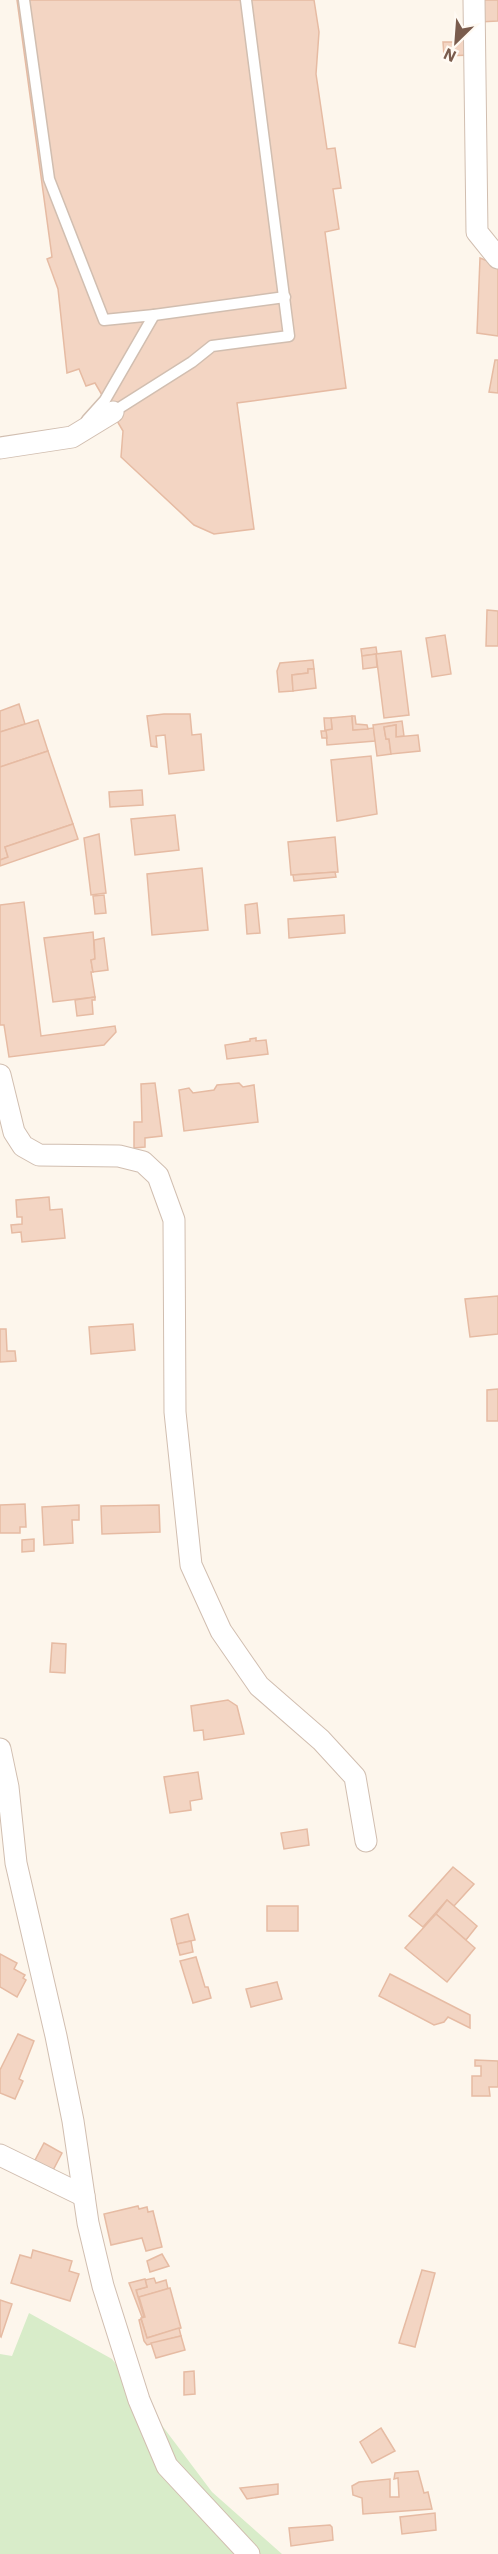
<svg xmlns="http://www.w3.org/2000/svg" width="498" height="2554" font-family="'IBM Plex Sans',sans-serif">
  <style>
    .green { fill: #d8ecc9 }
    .building { fill: #f3d5c3; stroke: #e6bba3; stroke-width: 1.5 }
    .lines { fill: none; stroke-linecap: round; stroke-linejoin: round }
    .service-casing { stroke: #d1beb0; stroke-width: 13 }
    .minor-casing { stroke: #d1beb0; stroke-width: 23 }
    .service { stroke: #fff; stroke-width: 10 }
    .minor { stroke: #fff; stroke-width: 21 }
  </style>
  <rect width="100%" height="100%" fill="#fdf6ec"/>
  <polygon class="green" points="29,2313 112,2359 212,2492 282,2554 0,2554 0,2354 12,2356"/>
  <g class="building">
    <polygon points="17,0 314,0 319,32 316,74 327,149 335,148 341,188 333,189 339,229 325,232 346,388 237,403 254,529 214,534 194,525 121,457 123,431 95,383 86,386 79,369 67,373 58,289 47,259 52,257"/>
    <polygon points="478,0 498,0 498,21 479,22"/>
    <polygon points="470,31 471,55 444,56 443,42 455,42 454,32"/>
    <polygon points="480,258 498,265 498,336 477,333"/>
    <polygon points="495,360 498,360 498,393 489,392"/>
    <polygon points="487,610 498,611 498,646 486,646"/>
    <polygon points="445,635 451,674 432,677 426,638"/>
    <polygon points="376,647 377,654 362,656 361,649"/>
    <polygon points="401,651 409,715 384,718 376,654"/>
    <polygon points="376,654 377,667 363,669 362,656"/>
    <polygon points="313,660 314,669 308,669 308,673 292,675 293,691 279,692 277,671 280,663"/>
    <polygon points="308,669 314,669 316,688 293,691 292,675 308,673"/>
    <polygon points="19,704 25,724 0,732 0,711"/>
    <polygon points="164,714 190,714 192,735 201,734 204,770 169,774 165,735 156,736 157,747 151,746 147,716"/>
    <polygon points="352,716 353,730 374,728 375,741 327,745 326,730 332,729 331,718"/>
    <polygon points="352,716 355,716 356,724 367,725 368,729 353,730"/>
    <polygon points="324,718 331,718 332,729 326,730 327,738 322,738 321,731 325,731"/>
    <polygon points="38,720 48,751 0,767 0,732"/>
    <polygon points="402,721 404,736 396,737 396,725 384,727 386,739 389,739 391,754 377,756 373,725"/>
    <polygon points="396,725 396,737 418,735 420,751 391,754 389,739 386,739 384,727"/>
    <polygon points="48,751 73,824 5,847 8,857 0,860 0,767"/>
    <polygon points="371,756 377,814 337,821 331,760"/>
    <polygon points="142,790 143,805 110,807 109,792"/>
    <polygon points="175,815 179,850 135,855 131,819"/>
    <polygon points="73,824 78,839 0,866 0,860 8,857 5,847"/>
    <polygon points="99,834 106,893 91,895 84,838"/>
    <polygon points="335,837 338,872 291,875 288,842"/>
    <polygon points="202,868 208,930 152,935 147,874"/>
    <polygon points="335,872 336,877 294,881 293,875"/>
    <polygon points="104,895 106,913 95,914 93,896"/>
    <polygon points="24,902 41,1036 115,1026 116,1032 104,1045 9,1057 4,1025 0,1025 0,905"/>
    <polygon points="257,903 260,933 247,934 245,905"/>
    <polygon points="344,915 345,933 289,938 288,919"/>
    <polygon points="93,932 95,959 91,960 93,972 91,972 95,997 53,1002 44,938"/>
    <polygon points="104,938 108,970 93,972 91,960 95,959 94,940"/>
    <polygon points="95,997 95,1000 92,1000 93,1014 77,1016 75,1000"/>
    <polygon points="256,1038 256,1041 266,1040 268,1054 227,1059 225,1045 250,1041 250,1039"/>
    <polygon points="155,1083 162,1136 145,1138 145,1147 134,1148 134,1122 142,1122 141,1084"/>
    <polygon points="239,1083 243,1087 254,1085 258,1122 184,1131 179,1090 189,1088 193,1093 214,1090 217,1085"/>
    <polygon points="49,1197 50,1210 62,1209 65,1238 22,1242 21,1232 12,1233 11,1225 22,1224 22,1217 17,1217 16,1200"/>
    <polygon points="498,1296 498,1334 470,1337 465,1299"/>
    <polygon points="133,1324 135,1350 91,1354 89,1327"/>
    <polygon points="0,1329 6,1329 7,1351 15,1351 16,1361 0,1362"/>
    <polygon points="498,1389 498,1421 487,1421 487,1390"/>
    <polygon points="25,1504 26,1527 20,1527 20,1533 0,1533 0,1505"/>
    <polygon points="79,1505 79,1520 72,1520 73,1543 44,1545 42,1507"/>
    <polygon points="159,1505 160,1532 102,1534 101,1506"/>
    <polygon points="34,1539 34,1551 22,1552 22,1540"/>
    <polygon points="52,1643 66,1644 65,1673 50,1672"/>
    <polygon points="228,1700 237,1706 244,1734 204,1740 203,1730 194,1731 191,1706"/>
    <polygon points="198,1772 202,1799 190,1801 191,1810 170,1813 164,1777"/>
    <polygon points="307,1829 309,1845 284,1849 281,1833"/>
    <polygon points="453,1867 474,1884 454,1906 447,1900 423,1927 409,1916"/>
    <polygon points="447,1900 477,1926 466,1940 436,1914"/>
    <rect x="267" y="1906" width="31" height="25"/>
    <polygon points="188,1914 195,1940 177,1944 171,1919"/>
    <polygon points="436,1914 475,1948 447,1982 405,1948"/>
    <polygon points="191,1941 193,1952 180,1955 177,1944"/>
    <polygon points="0,1954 17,1963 14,1969 25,1975 23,1978 26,1980 17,1997 0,1987"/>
    <polygon points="196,1957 205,1987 208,1987 211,1998 193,2003 180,1961"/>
    <polygon points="390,1974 470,2015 470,2028 448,2017 444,2022 434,2025 379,1996"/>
    <polygon points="277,1982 282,1999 251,2007 246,1989"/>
    <polygon points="18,2034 34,2041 19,2079 23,2081 15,2099 0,2093 0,2070"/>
    <polygon points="475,2060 498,2061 498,2087 489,2087 490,2096 472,2096 472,2076 481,2076 481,2066 475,2066"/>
    <polygon points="44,2143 62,2153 50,2176 32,2166"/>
    <polygon points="138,2206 139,2209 147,2207 148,2212 153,2211 162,2247 146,2251 142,2238 111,2245 104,2214"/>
    <polygon points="33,2250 72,2261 69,2271 79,2274 70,2301 11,2283 20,2255 31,2258"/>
    <polygon points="162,2254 169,2266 150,2272 147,2261"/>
    <polygon points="422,2270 435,2273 415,2347 399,2343"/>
    <polygon points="154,2278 156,2283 166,2280 168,2289 139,2297 144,2317 136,2290 147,2287 145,2280"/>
    <polygon points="145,2279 147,2287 136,2290 144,2317 142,2317 129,2283"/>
    <polygon points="170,2288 181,2328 147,2338 141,2318 145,2317 139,2297"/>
    <polygon points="0,2300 12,2304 1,2337 0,2336"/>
    <polygon points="141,2319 147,2338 179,2328 181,2336 147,2345 144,2341 139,2320"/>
    <polygon points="181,2336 185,2350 156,2358 151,2343"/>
    <polygon points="194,2371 195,2394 184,2395 184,2372"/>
    <polygon points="381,2428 395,2451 372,2463 360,2442"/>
    <polygon points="418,2471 424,2493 428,2492 432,2509 363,2514 362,2498 353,2495 352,2486 359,2482 390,2479 390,2497 399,2497 398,2478 394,2479 395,2473"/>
    <polygon points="278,2484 278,2494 247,2499 240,2488"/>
    <polygon points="435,2513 436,2530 402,2534 400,2517"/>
    <polygon points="330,2525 332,2527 333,2540 291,2546 289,2528"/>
  </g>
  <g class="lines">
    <g class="service-casing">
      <g id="service">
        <polyline points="24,0 49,179 104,320 154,315 105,400 87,420"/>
        <polyline points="154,315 285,297"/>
        <polyline points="113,412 192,362 212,346 289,336 246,0"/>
      </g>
    </g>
    <g class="minor-casing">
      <g id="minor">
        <polyline points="474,0 477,232 498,258"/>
        <polyline points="0,448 72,437 113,412"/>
        <polyline points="0,1075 14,1132 23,1146 39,1155 119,1156 143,1162 158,1176 174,1220 175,1412 191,1565 221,1631 259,1686 321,1740 355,1777 366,1841"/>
        <polyline points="0,1749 8,1787 16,1863 56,2036 73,2121 88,2223 103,2286 139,2400 167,2466 249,2554"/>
        <polyline points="0,2155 84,2196"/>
      </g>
    </g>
    <use href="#service" class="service"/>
    <use href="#minor" class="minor"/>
  </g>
  <g transform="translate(456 42) rotate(205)" stroke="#fffaf3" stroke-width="4.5" paint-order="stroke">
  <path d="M0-4.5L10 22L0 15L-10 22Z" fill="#7a5c4d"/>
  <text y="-9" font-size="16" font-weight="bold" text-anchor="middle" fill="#7a5c4d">N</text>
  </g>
</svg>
